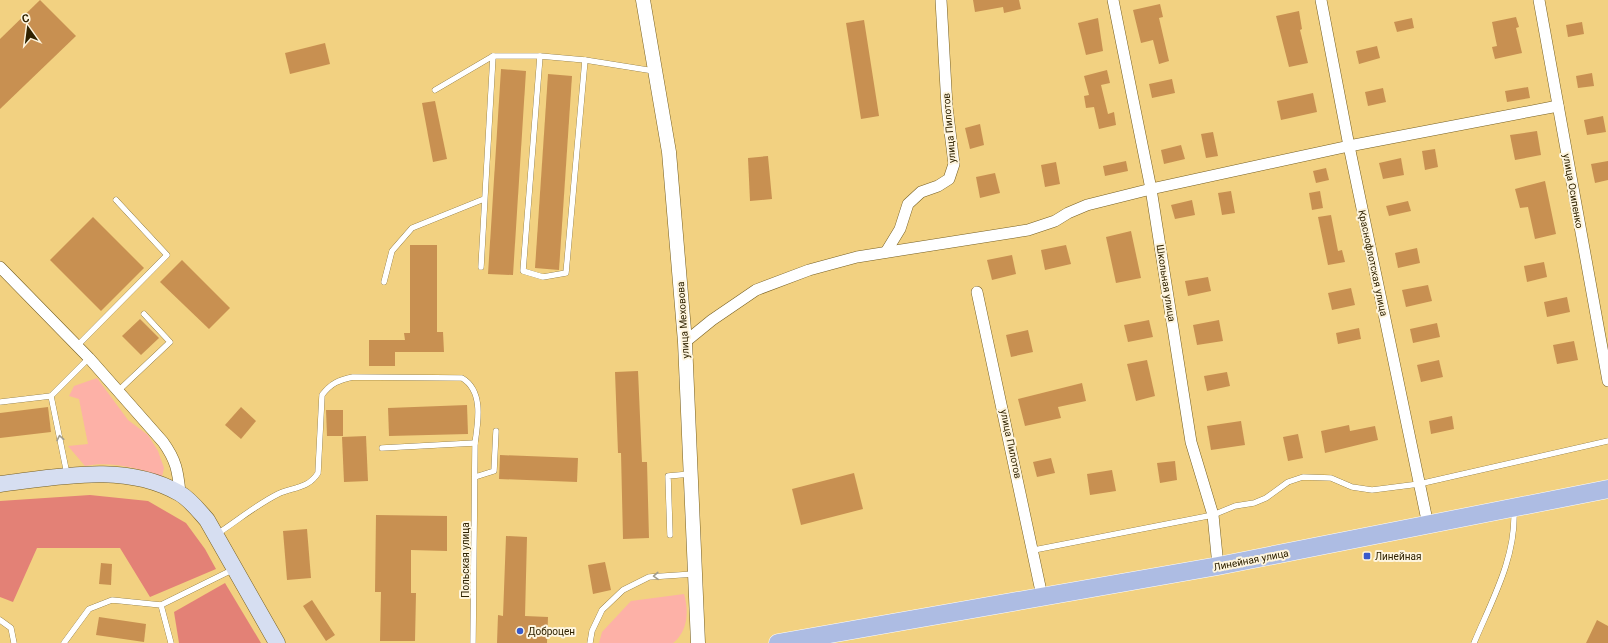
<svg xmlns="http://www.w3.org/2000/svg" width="1608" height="643" font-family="Roboto,sans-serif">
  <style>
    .green { fill: #fdb1a7 }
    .forest { fill: #e38176 }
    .building { fill: #c89051 }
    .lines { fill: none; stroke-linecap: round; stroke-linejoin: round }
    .service-casing { stroke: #765f22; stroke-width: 6 }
    .minor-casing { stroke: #765f22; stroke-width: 12 }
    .tertiary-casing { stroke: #765f22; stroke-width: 15 }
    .secondary-casing { stroke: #765f22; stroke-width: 17 }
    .primary-casing { stroke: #fff; stroke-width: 19 }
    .service { stroke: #fff; stroke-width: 5.5 }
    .minor { stroke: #fff; stroke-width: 11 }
    .tertiary { stroke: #fff; stroke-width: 14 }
    .secondary { stroke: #d6def1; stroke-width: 16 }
    .primary { stroke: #adbce3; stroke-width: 18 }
    .oneway { stroke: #a19c8d }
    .poi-dot { fill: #395acb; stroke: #fef5de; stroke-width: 1.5 }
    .labels { text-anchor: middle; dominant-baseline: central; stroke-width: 4; stroke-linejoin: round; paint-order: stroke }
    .street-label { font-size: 10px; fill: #2f2201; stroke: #fef5de }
    .poi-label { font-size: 10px; fill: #2f2201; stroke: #fef5de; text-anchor: start }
  </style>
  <rect width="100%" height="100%" fill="#f2d181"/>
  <g class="green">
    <path d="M97 378 128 420 148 435 158 451 164 468 162 477C139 468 110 461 85 466L68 446 88 444 79 399 69 396 74 386Z"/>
    <path d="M684 594C689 611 688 631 673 643H599L602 632 631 601Z"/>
  </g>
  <g class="forest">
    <polygon points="90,495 148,501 186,523 205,549 216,569 150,597 120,548 37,548 13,602 0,597 0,501"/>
    <polygon points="225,583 261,643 179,643 174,612"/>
  </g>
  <g class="building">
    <polygon points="40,0 76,36 0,109 0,39"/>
    <polygon points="973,0 1019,0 1021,9 1004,13 1003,7 975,12"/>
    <polygon points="1160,4 1163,17 1159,18 1169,61 1159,64 1153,40 1141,43 1133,10"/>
    <polygon points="1299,11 1302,29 1300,30 1308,63 1289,67 1276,16"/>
    <polygon points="1516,17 1519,27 1516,28 1522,53 1495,59 1492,47 1497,46 1492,22"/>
    <polygon points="1098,18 1103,51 1086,55 1078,23"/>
    <polygon points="1412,18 1414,28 1397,32 1394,22"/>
    <polygon points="864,20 879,116 861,119 846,23"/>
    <polygon points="1582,22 1584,34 1568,37 1566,25"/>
    <polygon points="325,43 330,64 290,74 285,53"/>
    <polygon points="1377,46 1380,58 1359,64 1356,51"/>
    <polygon points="501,69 526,71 513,275 488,274"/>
    <polygon points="1107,70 1110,83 1101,85 1108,114 1114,112 1116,125 1099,129 1094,107 1086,108 1084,96 1089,95 1084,76"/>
    <polygon points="1592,73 1594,86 1578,88 1576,76"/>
    <polygon points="548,74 572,76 559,270 535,268"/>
    <polygon points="1172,79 1175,93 1152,98 1149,84"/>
    <polygon points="1528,87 1530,98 1507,102 1505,91"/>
    <polygon points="1383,88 1386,102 1368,106 1365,92"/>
    <polygon points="1313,93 1317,112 1281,120 1277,101"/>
    <polygon points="435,101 447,159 433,162 422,103"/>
    <polygon points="1603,116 1606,132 1587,135 1584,120"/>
    <polygon points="980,124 984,145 970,149 965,128"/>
    <polygon points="1537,131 1541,155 1515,160 1510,135"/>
    <polygon points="1213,132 1218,156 1206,158 1201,134"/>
    <polygon points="1181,145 1185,159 1164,164 1161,150"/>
    <polygon points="1435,149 1438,167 1425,170 1422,151"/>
    <polygon points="768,156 772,199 750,201 748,158"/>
    <polygon points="1401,158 1404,175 1383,179 1379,163"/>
    <polygon points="1126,161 1128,171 1105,176 1103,166"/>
    <polygon points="1608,161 1608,180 1595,183 1591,164"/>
    <polygon points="1056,162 1060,184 1045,187 1041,165"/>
    <polygon points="1326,168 1329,180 1316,183 1313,171"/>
    <polygon points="995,173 1000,193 980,198 976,177"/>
    <polygon points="1545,181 1556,234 1535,239 1528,207 1520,208 1515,189"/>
    <polygon points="1231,191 1235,213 1222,215 1218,193"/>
    <polygon points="1320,191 1323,208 1312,210 1309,193"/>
    <polygon points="1192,200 1195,215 1175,219 1171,205"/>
    <polygon points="1408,201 1411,211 1389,216 1386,206"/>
    <polygon points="1331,215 1338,251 1342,250 1345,262 1328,265 1318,217"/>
    <polygon points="93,217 144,268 101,311 50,260"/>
    <polygon points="1131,231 1141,278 1116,283 1106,237"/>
    <polygon points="410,245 437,245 437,332 443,332 444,352 395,352 395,366 369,366 369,340 405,340 404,333 410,333"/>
    <polygon points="1066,245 1071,264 1045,270 1041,250"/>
    <polygon points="1417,248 1420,263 1398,268 1395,253"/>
    <polygon points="1012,255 1016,274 992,280 987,260"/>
    <polygon points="182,260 230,308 209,329 160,282"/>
    <polygon points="1544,262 1547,277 1527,282 1524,266"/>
    <polygon points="1208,277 1211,291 1188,296 1185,281"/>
    <polygon points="1428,285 1432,301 1406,307 1402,290"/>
    <polygon points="1351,288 1355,305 1332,310 1328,293"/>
    <polygon points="1567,297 1570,312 1547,317 1544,302"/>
    <polygon points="140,319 159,338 141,355 122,336"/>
    <polygon points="1149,320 1153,337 1128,342 1124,325"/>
    <polygon points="1219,320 1223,341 1197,345 1193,325"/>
    <polygon points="1437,323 1440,337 1413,343 1410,329"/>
    <polygon points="1359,328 1361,339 1338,344 1336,333"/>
    <polygon points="1028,330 1033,352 1011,357 1006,335"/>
    <polygon points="1574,341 1578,360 1557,364 1553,345"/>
    <polygon points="1147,360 1155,396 1136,401 1127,364"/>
    <polygon points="1439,360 1443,377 1421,382 1417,365"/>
    <polygon points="638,371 642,462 647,462 649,538 623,539 621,453 618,453 615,372"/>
    <polygon points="1227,372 1230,386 1207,391 1204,376"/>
    <polygon points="1082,383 1086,401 1058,407 1061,418 1025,426 1018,399"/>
    <polygon points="467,405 468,434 389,436 388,408"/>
    <polygon points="48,407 51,432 0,438 0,413"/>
    <polygon points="241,407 256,421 241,439 225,425"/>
    <polygon points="326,410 343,410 343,436 327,436"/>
    <polygon points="1452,416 1454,429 1431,434 1429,421"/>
    <polygon points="1241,421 1245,445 1211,450 1207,426"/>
    <polygon points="1349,425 1350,431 1375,426 1378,440 1325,453 1321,431"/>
    <polygon points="1298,434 1303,458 1288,461 1283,437"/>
    <polygon points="366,436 368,481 344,482 342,437"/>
    <polygon points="500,455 578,458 577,482 499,479"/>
    <polygon points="1051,458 1055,473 1037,477 1033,462"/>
    <polygon points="1175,461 1177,480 1160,483 1157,463"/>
    <polygon points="1112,470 1116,491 1090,495 1087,474"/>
    <polygon points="854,473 863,509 801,525 792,489"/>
    <polygon points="376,515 447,516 447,551 411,550 411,593 416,593 415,641 380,641 381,592 375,592"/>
    <polygon points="307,529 311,578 287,580 283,531"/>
    <polygon points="506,536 527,537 525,616 548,617 547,643 497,643 498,615 503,616"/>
    <polygon points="605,562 611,590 593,594 588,565"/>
    <polygon points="101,563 112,564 111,585 99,584"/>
    <polygon points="312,600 335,635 326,641 303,606"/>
    <polygon points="99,617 146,624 144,642 96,635"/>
    <polygon points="1597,620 1608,626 1608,643 1586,643"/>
  </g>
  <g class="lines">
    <g class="service-casing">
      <g id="service">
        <polyline points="540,56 523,271 543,277 566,273 585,60"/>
        <polyline points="435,90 493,56 540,56 585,60 654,71"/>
        <polyline points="481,267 493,56"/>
        <polyline points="384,282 392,251 412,228 484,199"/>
        <polyline points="77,346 167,255 116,200"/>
        <polyline points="118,391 170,342 144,314"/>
        <polyline points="51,396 89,358"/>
        <polyline points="0,402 51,396 67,474"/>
        <polyline points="382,448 475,443"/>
        <polyline points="475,477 494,471 496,431"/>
        <path d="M217 534C237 521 256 505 278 494 293 487 308 489 318 473L322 395C331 383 339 380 353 377L462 378C484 391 478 422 475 443L473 643"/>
        <polyline points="670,535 668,476 690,474"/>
        <polyline points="1034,550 1213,515 1235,506 1254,503 1266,498 1288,482 1303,477 1331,478 1352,487 1372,490 1419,484 1608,441"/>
        <polyline points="161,605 234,569"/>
        <polyline points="0,620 11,628 14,643"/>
        <polyline points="64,643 89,609 112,600 161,605 171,643"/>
        <polyline points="590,643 592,631 602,610 623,590 649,577 694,574"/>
        <path d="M1474 643C1492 600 1516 558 1514 510"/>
      </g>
    </g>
    <g class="minor-casing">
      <g id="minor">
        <polyline points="1113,0 1151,189 1191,442 1213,515 1218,566"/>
        <polyline points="1321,0 1349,146 1428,525"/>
        <polyline points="1539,0 1608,381"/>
        <polyline points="886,252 900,229 908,204 921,192 938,186 949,179 954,164 947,107 941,0"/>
        <path d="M0 267 89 358 163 442C176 460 178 471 180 493"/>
        <polyline points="977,292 1042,596"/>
        <polyline points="685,342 712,320 756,290 809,270 857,257 1028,230 1055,221 1068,213 1087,205 1151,189 1349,146 1558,106"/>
      </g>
    </g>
    <g class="tertiary-casing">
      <polyline id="tertiary" points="643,0 669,152 685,342 698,643"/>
    </g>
    <g class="secondary-casing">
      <path id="secondary" d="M0 484C58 477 125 462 179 493 190 499 199 511 207 520L277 643"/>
    </g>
    <g class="primary-casing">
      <polyline id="primary" points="778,643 1218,566 1608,489"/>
    </g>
    <use href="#service" class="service"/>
    <use href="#minor" class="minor"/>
    <use href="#tertiary" class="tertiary"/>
    <use href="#secondary" class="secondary"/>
    <use href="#primary" class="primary"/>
  </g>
  <defs><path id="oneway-chevron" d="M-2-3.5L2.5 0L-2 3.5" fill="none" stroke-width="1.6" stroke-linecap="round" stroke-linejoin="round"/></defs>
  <g class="oneway">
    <use href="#oneway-chevron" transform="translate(60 438) rotate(-101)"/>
    <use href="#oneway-chevron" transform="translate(656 576) rotate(177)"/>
  </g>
  <g class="poi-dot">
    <rect x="1363" y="552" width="8" height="8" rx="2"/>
    <circle cx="520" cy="631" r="4"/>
  </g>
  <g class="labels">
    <g class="street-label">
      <text transform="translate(949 128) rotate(-95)">улица Пилотов</text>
      <text transform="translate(1573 191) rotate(80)">улица Осипенко</text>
      <text transform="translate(1373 263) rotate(78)">Краснофлотская улица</text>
      <text transform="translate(1166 283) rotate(81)">Школьная улица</text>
      <text transform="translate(683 320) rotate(-94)">улица Меховова</text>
      <text transform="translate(1011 444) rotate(78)">улица Пилотов</text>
      <text transform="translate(465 560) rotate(-90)">Польская улица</text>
      <text transform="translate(1251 560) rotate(-11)">Линейная улица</text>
    </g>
    <g class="poi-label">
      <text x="1375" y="556">Линейная</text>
      <text x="528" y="631">Доброцен</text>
    </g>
  </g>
  <g transform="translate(28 28) rotate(346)" stroke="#fef5de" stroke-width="3" paint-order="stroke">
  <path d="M0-3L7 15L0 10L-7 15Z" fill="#2f2201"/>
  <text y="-6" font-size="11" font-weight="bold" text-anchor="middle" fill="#2f2201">С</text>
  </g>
</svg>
